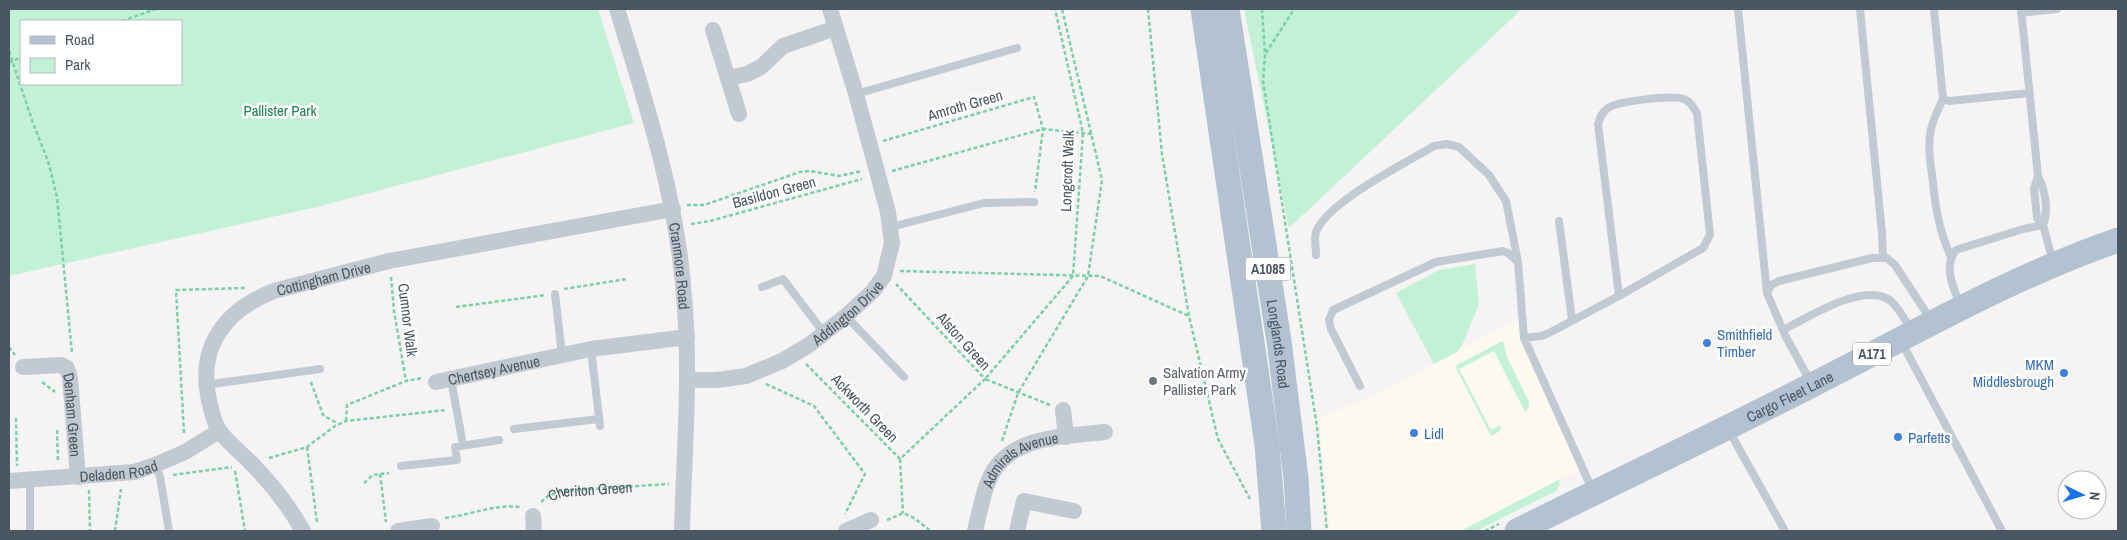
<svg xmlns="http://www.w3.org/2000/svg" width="2127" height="540" viewBox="0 0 2127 540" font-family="'Archivo Narrow',sans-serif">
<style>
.commercial{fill:#fdf9ef}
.green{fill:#c3f1d5;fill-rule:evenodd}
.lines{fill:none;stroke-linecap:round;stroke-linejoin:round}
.path{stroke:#7ad0a6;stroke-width:2.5;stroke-dasharray:4 2.5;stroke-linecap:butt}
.lane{stroke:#c1cad2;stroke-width:8}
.street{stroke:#c1cad2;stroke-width:16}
.primary{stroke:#b3c2d1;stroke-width:25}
.shop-dot{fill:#3f7fe0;stroke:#fff;stroke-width:2}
.worship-dot{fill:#6b7280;stroke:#fff;stroke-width:2}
.labels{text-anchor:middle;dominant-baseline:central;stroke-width:5;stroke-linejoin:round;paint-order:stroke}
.shield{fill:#fff;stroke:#808990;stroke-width:1}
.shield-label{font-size:14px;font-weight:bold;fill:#4a5661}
.street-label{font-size:15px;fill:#4a5661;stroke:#fff}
.park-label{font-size:15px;fill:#17864f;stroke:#fff}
.shop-label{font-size:15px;fill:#366cbe;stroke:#fff;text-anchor:start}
.worship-label{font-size:15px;fill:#5b616d;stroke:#fff;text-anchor:start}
</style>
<rect width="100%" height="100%" fill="#f5f3f3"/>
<!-- commercial -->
<path class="commercial" d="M1516,320L1582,468L1461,531H1330L1319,419L1384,390Z"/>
<!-- green -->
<path class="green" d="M9,9H598L634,123L317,207L9,276ZM21,21H181V84H21Z
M1244,9H1522L1289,228Z
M1475,264L1479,304L1462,345L1457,352L1434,364L1396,293L1439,270Z
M1503,341L1507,357L1529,402V407L1525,412L1494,351L1459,369L1491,430L1501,425L1500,431L1491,436L1455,366Z
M1560,479L1559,486L1556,491L1476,531H1461Z"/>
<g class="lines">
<!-- path -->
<g class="path">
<path d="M1148,9L1162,154L1189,316L1218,439L1250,499"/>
<path d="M1262,9L1265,54L1263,81L1317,427L1327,531"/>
<path d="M122,21L156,9"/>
<path d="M9,51L33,123L48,161L57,197L72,353"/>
<path d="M1266,53L1294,9"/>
<path d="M9,63L21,57"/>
<path d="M883,141L1034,97L1043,129L1035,192"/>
<path d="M892,171L1043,129L1092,134"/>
<path d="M687,205H704L800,172L810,171L839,176L862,171"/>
<path d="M691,224L710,221L862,179"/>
<path d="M900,271L1100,276L1189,316"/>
<path d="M391,277L394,311L406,381"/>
<path d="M564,289L627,279"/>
<path d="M456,307L546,295"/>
<path d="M9,347L15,355"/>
<path d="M806,364L900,459L985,379L896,284"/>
<path d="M42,382L55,392"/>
<path d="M311,382L323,415L335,422V425"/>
<path d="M766,384L814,406L865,474L845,514"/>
<path d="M1050,405L985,379L1073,276L1083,133L1055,9"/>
<path d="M16,418L17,466"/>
<path d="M346,421L347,405L406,381L422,378"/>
<path d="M57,430L58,462"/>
<path d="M184,433L176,290L245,288"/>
<path d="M1002,441L1018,393L1088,276L1102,180L1062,9"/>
<path d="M307,447L317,522"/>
<path d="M269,458L307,447L335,426L346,421L446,410"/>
<path d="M900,459L903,513"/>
<path d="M235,471L245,531"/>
<path d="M380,474L386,522"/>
<path d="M173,475L232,467"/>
<path d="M364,483L373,475L389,473"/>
<path d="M89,490L90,531"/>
<path id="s1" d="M541,502L548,496L561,491L669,484"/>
<path d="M445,518C471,515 494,504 520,507"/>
<path d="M887,520L903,513L914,518L931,531"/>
<path d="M115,531L121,489"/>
<path d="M1485,531L1499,524"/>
</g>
<!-- lane -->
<path class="lane" d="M1738,9L1767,293
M1860,9L1882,233L1883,257
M1934,9L1943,99L1949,101L2030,93
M2021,9L2038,176C2045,190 2049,210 2043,225
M2021,13L2057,9
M856,94L1017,48
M1943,99C1938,110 1931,122 1930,135C1928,148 1930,162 1932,174C1935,205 1938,228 1951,257
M2038,176L2034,188L2037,218L2043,225L2053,262
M1559,221L1572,320
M891,227L984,203L1034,202
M1316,255C1316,248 1314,238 1316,232C1327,202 1406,163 1434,146L1447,144L1459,147L1489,175L1506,201L1518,262L1524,338L1592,489
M762,287L783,279L824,333
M555,294L562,355
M1960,304C1953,287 1943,267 1956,250L2023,229L2043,225
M846,316L904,377
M1783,330C1807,318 1867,279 1892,302C1900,310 1906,322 1912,331
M1524,338L1541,336L1549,333L1619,296L1703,248L1710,235L1697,113C1693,107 1691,102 1684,99C1672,95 1618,101 1608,108C1602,112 1600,118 1598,124L1619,296
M1902,343L2002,531
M591,349L600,426
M451,379L463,445
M1810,381L1785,335L1767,293L1771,285L1779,281L1872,258H1887L1895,265L1931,320
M205,385L320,369
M1360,386L1331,329L1329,320L1333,310L1436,262L1503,251L1508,253L1518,262
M514,429L599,419
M1728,429L1785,531
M155,465L160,477L169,531
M401,466L457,460L455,447L499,440
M30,531V480"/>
<!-- street -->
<g class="street">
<path id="s2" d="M617,9C646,102 677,198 684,296C691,375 684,453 682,531"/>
<path d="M713,30L739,114"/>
<path d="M728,78L747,74L761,67L783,46L836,28"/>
<path id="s3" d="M23,367L61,365L67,368L70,378L78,477"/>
<path id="s4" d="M688,380H717L746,376L782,361L809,345L846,316L873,291L884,276L892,243L888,212L856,94L830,9"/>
<path id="s5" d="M436,382L591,349L687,337"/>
<path d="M1063,410L1066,437"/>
<path id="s6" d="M9,481L134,472L155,465L185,452L219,431"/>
<path d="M533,516L534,531"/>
<path id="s7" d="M303,531C289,506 270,482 250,462C240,452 229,443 220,432C214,424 211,409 209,400C197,347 225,310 274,291L389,261L673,209"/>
<path d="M398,531L432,526"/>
<path d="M846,531L871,520"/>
<path id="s8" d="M975,531C979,515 982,497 988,482C1006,435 1063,437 1105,432"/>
<path d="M1017,531L1024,501L1074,511"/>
</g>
<!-- primary -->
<g class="primary">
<path d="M1203,9L1267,445L1274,531"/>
<path id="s9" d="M1227,9L1279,341L1296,478L1299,531"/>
<path id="s10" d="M1517,531C1615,482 1714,435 1812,385C1913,334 2011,277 2118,240"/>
</g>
</g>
<!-- markers -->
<g class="shop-dot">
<circle cx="1707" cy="343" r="5"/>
<circle cx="2064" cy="373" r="5"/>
<circle cx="1414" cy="433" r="5"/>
<circle cx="1898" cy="437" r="5"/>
</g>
<circle class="worship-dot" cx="1153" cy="381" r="5"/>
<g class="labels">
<!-- shield labels -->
<g class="shield">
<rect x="1245.5" y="257.5" width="45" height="23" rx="4"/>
<rect x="1853" y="342.5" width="38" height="23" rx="4"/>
</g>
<g class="shield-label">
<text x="1268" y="269">A1085</text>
<text x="1872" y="354">A171</text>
</g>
<!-- street labels -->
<g class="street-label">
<text transform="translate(965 105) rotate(-16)">Amroth Green</text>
<text transform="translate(1067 171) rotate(-88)">Longcroft Walk</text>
<text transform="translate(774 192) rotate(-15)">Basildon Green</text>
<text stroke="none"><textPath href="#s2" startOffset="265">Cranmore Road</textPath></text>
<text stroke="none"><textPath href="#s7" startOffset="355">Cottingham Drive</textPath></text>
<text stroke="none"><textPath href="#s4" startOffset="179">Addington Drive</textPath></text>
<text transform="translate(408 320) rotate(83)">Cumnor Walk</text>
<text transform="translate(964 341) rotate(48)">Alston Green</text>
<text stroke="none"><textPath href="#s9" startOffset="339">Longlands Road</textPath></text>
<text stroke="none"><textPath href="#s5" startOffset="59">Chertsey Avenue</textPath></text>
<text stroke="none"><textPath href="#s10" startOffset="304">Cargo Fleet Lane</textPath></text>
<text transform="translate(865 408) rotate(46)">Ackworth Green</text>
<text stroke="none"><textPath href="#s3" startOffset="92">Denham Green</textPath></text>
<text stroke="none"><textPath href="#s8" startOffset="92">Admirals Avenue</textPath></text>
<text stroke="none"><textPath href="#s6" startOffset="110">Deladen Road</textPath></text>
<text stroke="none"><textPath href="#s1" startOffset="52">Cheriton Green</textPath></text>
</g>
<!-- park labels -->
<g class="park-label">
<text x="280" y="110">Pallister Park</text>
</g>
<!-- shop labels -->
<g class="shop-label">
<text x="1717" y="334">Smithfield<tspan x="1717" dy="17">Timber</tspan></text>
<text x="2054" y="364" text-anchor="end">MKM<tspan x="2054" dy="17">Middlesbrough</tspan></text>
<text x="1424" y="433">Lidl</text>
<text x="1908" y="437">Parfetts</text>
</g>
<!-- worship labels -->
<g class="worship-label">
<text x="1163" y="372">Salvation Army<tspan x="1163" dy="17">Pallister Park</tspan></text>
</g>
</g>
<!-- border -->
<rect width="2127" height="540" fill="none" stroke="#4a5661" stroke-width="20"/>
<!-- legend -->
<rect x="20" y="20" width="162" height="65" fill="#ffffff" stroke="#b7bbc0"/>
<rect x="30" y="36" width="25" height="8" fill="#b3c2d1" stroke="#b7bbc0"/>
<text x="65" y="45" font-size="15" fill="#4a5661">Road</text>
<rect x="30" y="58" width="25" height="15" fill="#c3f1d5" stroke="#b7bbc0"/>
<text x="65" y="70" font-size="15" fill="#4a5661">Park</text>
<!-- north arrow -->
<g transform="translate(2082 495) rotate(95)"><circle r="24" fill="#ffffff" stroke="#b7bbc0"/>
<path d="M0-4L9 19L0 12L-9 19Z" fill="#1a73e8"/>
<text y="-8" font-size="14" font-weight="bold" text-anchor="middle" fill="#4a5661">N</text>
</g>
</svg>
